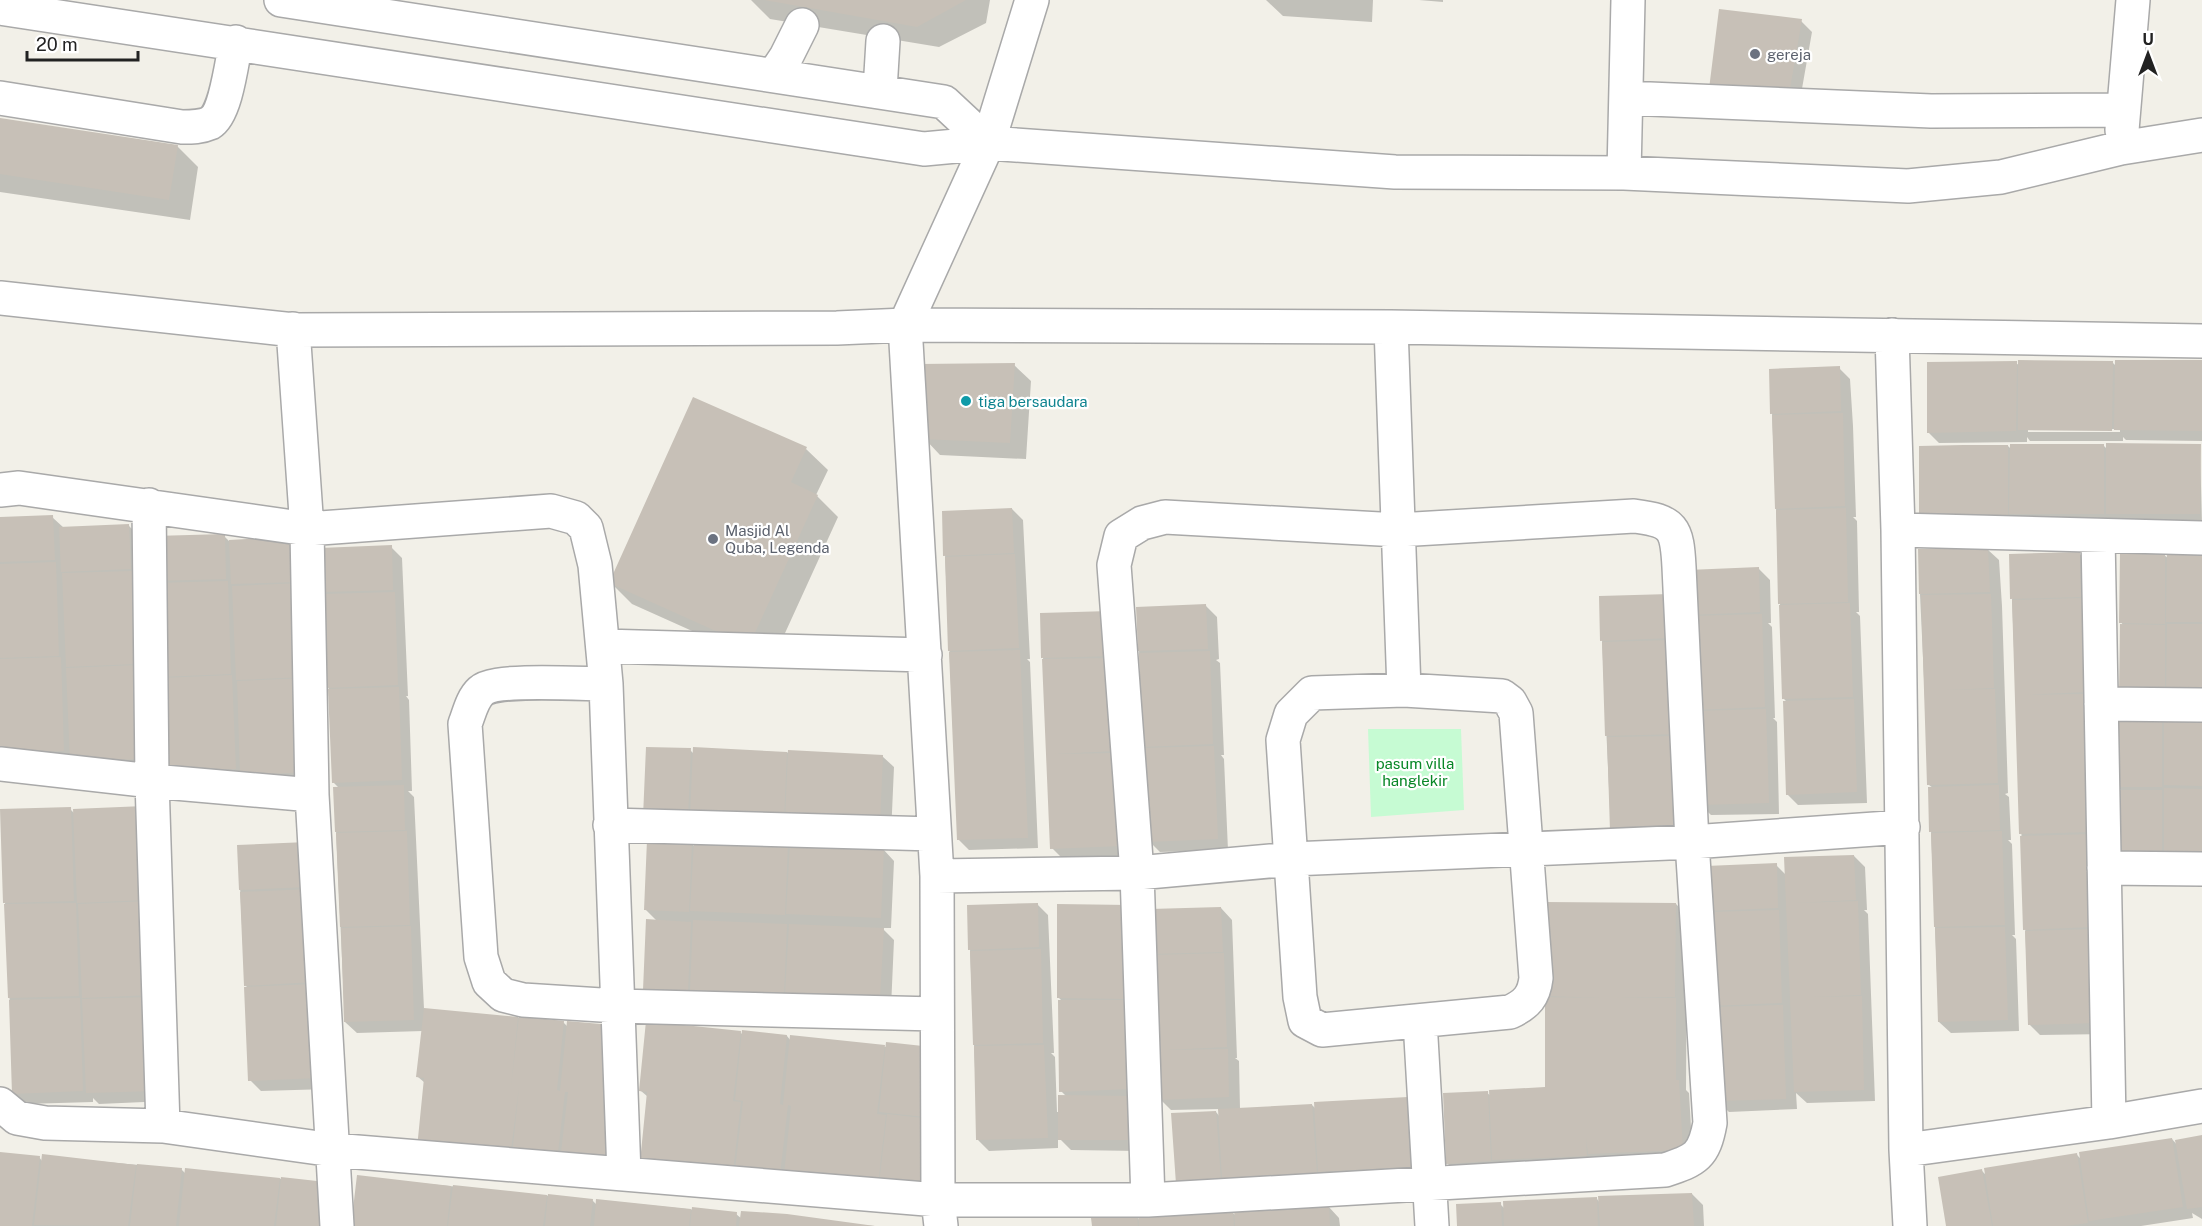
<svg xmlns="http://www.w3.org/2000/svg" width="2202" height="1226" viewBox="0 0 2202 1226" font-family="'Public Sans',sans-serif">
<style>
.park{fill:#c6fbd3}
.shadow{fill:#0003;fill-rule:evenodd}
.building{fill:#c7c0b7}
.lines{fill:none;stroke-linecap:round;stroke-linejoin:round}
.minor-casing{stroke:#a9a9a9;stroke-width:36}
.minor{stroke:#fff;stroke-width:33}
.worship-dot{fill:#6b7280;stroke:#fff;stroke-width:2}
.culture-dot{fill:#0f9aa8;stroke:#fff;stroke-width:2}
.labels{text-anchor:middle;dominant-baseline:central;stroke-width:4.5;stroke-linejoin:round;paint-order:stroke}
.worship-label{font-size:15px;fill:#5b616d;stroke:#fff;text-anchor:start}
.culture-label{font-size:15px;fill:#0d838f;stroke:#fff;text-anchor:start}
.park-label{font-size:15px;fill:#088727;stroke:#fff}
</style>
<rect width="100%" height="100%" fill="#f2f0e8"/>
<!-- park -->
<path class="park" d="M1368,729H1461L1464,810L1371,817Z"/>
<!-- shadow -->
<path class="shadow" d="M751,0H990L986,23L939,47L770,19Z
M1266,0H1373L1372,22L1283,16Z
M1419,0H1443V2Z
M1801,21L1812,32L1800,100H1722Z
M0,119L177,146L198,167L190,220L0,192Z
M2112,362L2116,366L2202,362V441L2126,440L2123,437V441H2030L2027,437V442L1939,443L1928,432L2016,363L2020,366ZM2028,429H2120V432H2028Z
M1014,365L1031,381L1026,459L940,455L924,438Z
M1839,368L1850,379L1853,426L1856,517H1853L1857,521L1859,612H1856L1860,616L1867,803L1798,805L1787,794V702L1784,699L1772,413Z
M2008,446L2012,450L2104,446L2108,450L2200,446L2202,525L1931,527Z
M806,449L828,470L816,495L838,517L770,666L632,604L611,583Z
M1012,509L1023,520L1030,659H1027L1030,662L1038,848L969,850L958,839L945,555Z
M52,517L64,528L129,526L140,537L151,770L0,758V519Z
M224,536L229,541L299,538L322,783L166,771L159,583Z
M391,547L402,558L408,696H406L409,700L412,791H408L414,797L424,1009L563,1022L568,1027L616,1177L525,1167L418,1077L423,1031L357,1033L345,1022L336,831L339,788L333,782L324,592Z
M1987,549L1999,560L2002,606L2008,793L2005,794L2009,797L2011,840H2008L2012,844L2015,935H2012L2016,939L2019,1031L1951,1033L1939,1022L1931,831L1933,788L1929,785L1920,594Z
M2079,553L2090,565L2109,1034L2040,1035L2029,1024L2012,599Z
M2202,554V704L2175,706L2121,622L2164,555L2168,558Z
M1759,569L1770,580L1771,623H1768L1772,627L1775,718H1773L1777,722L1779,814L1711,815L1700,804L1693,615Z
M1669,595L1687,744L1611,831L1602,640Z
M1206,606L1217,617L1219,659L1216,660L1220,663L1224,755H1221L1224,759L1228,850L1160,852L1149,841L1139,651Z
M1041,615L1122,666L1132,857L1063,859L1052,848Z
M2119,717H2202V869L2173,871L2118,786Z
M694,749L882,756L894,767L891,835L655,827L690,750L694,754Z
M144,808L167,1101L99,1104L93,1098V1102L25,1104L14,1093L5,903L70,809L75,814Z
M691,843L695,847L883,849L894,861L891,928H882L894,940L891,1008L656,1000L645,989L657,921L645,909Z
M238,847L320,898L329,1089L261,1091L250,1080L248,988L245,985Z
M1854,856L1865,867L1867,910H1864L1868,914L1875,1101L1807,1103L1796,1093L1797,1109L1729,1112L1717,1100L1710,911L1776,865L1786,875Z
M1037,904L1048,915L1054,1053H1051L1055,1057L1057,1112H1060L1066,1096L1061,1091L1062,1001L1058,997L1059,906L1138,1010L1139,1151L1071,1150L1058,1137V1148L989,1151L978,1140L970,949Z
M1676,904L1687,915L1686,1090L1689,1093L1693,1161L1458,1174L1447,1163L1487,1093L1491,1096L1546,1089V995Z
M1221,908L1232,920L1237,1058H1235L1239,1061L1240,1109L1312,1105L1316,1109L1407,1098L1423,1177L1188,1194L1216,1112L1220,1117V1109L1171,1110L1160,1099L1155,955Z
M740,1032L743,1035L787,1036L791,1041L792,1036L887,1047L936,1125L935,1199L748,1181L641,1091Z
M2202,1137V1219L2192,1213L2193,1218L2141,1226H1947L1982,1171L1987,1176L2077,1155L2082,1160L2172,1139L2178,1146Z
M0,1153L39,1157L42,1161L43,1156L181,1169L186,1174V1170L325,1183L333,1226H0Z
M358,1177L592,1200L597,1205L598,1200L736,1214L742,1219L875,1226H353Z
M1692,1194L1703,1205L1704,1226H1458L1500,1204L1504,1208L1597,1199L1600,1203Z
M1328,1206L1339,1218L1340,1226H1093L1137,1217L1140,1221L1232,1212L1236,1216Z"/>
<!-- building -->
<path class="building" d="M764,0H966L917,27Z
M1719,9L1802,19L1790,89H1709Z
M0,118L178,145L169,200L0,174Z
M2018,360L2113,361L2112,431L2018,430Z
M2115,360H2202V431L2114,430Z
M2017,361L2016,431L1927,433V362Z
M1015,363L1010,443L922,439L918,364Z
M1840,366L1841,411L1770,414L1769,369Z
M693,397L807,447L791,482L818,495L749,646L609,583Z
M1843,413L1845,506L1775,509L1772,415Z
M2106,443L2201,444L2200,514H2106Z
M2010,444H2104V514H2009Z
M1963,445H2008V515L1919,516V446Z
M1012,508L1014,553L943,556L942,511Z
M1846,508L1848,602L1778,604L1776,510Z
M53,515L55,560L0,562V517Z
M129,524L131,569L61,572L59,527Z
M225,534L226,579L155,581L154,536Z
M300,536L301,582L231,584L229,540Z
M392,545L393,590L322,592L320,548Z
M1988,548L1990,592L1919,594L1918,549Z
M2080,552L2081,597L2010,599L2009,554Z
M2167,552H2202V622H2166Z
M2120,553H2165V624L2119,623Z
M1015,554L1019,648L948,651L945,557Z
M56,562L59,656L0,658V564Z
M1759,567L1760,612L1690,615L1688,570Z
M132,571L136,664L66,667L62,573Z
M228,581L231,674L160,677L157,583Z
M303,583L306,677L236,680L232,586Z
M395,592L398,685L327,688L323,594Z
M1670,594L1671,638L1600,641L1599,596Z
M1991,594L1994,688L1946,690L1995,689L1998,783L1927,785L1921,595Z
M2083,598L2086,692L2024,695L2086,694L2090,832L2019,834L2012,600Z
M1850,603L1853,697L1782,699L1779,605Z
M1206,604L1208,649L1138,651L1136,607Z
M1110,611L1112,656L1041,658L1040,613Z
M1762,614L1765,707L1694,710L1691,616Z
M2120,624L2165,625V695H2119Z
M2167,624H2202V694H2166Z
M1673,640L1676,734L1605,736L1602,642Z
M1020,650L1028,838L957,840L949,652Z
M1210,651L1213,744L1142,747L1139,653Z
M61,657L64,751L0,753V659Z
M1113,658L1116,751L1054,754L1117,753L1121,846L1050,849L1042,659Z
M137,665L140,759L70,762L66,668Z
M232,675L236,769L165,772L161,678Z
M307,678L311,772L240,775L237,681Z
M399,687L402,780L332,783L328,689Z
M1854,699L1857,792L1786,795L1783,701Z
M1766,709L1769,803L1698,805L1695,711Z
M2164,715H2202V786L2164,785Z
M2117,716H2162V787H2117Z
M1677,736L1681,829L1610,831L1607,737Z
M1214,746L1218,839L1147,842L1143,748Z
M646,747L691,748L688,818L643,817Z
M693,747L787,752L784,822L690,817Z
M788,750L883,755L880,825L785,821Z
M404,785L405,830L335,832L333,787Z
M1999,785L2000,830L1929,832L1928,787Z
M2164,788L2202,789V859L2164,858Z
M2117,790H2162V860H2117Z
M144,806L147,900L77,903L73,809Z
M71,807L74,901L3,903L0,809Z
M407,831L410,925L340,927L336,833Z
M2002,831L2005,925L1934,927L1931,833Z
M2091,834L2094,927L2023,930L2020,836Z
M647,840L692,842L689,912L644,910Z
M694,841L788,845L785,915L690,911Z
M307,842L309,887L239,890L237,845Z
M790,844L884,848L881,918L786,914Z
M1854,855L1856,900L1794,903L1858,901L1861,995L1813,997L1862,996L1864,1090L1794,1092L1784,857Z
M1777,863L1778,908L1707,911L1706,866Z
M311,889L314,982L244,986L240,892Z
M149,901L152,995L82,998L78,904Z
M1545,902L1676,903L1675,997H1615L1676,998V1080H1679L1683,1150L1588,1154L1586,1138L1587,1156L1492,1160L1489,1090L1545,1087V997L1605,998L1545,996Z
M76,903L79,996L8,998L4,904Z
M1038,903L1039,947L968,950L967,905Z
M1057,904L1129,905L1127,999L1057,998Z
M1221,907L1223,952L1152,954L1150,909Z
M1779,910L1782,1003L1712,1006L1709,912Z
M646,919L691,922L688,992L643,990Z
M693,920L787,924L784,995L690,990Z
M789,924L884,928L880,998L785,994Z
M411,926L414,1020L344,1022L341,928Z
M2005,927L2008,1020L1938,1022L1935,928Z
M2095,929L2098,1023L2028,1025L2025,931Z
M1041,949L1043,1043L973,1045L970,951Z
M1224,953L1227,1047L1165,1050L1228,1049L1229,1097L1159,1100L1153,955Z
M315,984L319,1078L248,1081L244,987Z
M153,997L157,1091L86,1093L82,999Z
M80,998L83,1091L12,1094L9,1000Z
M1058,1000H1129L1130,1089L1059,1092Z
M1783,1005L1786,1099L1716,1101L1713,1007Z
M424,1008L518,1017L511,1087L519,1016L564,1021L557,1090L560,1091L567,1021L612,1025L613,1096L605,1166L560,1161L568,1092H565L557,1161L512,1156L519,1087L510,1158L417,1148L424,1078L416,1077Z
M646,1021L741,1031L733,1101L741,1102L733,1172L640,1162L647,1092L639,1091Z
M742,1030L787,1035L780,1104L783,1105L790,1035L885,1045L877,1114L886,1115L878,1185L784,1175L791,1106L788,1105L780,1175L735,1170L743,1101L735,1100Z
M886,1042L932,1047L925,1117L879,1112Z
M1044,1045L1048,1138L976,1140L974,1046Z
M1488,1091L1491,1161L1446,1164L1443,1093Z
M1058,1095L1129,1096V1140H1058Z
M1408,1097L1412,1167L1318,1172L1314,1102Z
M1312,1104L1317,1174L1222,1179L1218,1109Z
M1216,1111L1221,1181L1176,1184L1171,1113Z
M887,1114L932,1119L925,1189L879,1184Z
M2202,1135V1207L2187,1209L2175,1140Z
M2172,1138L2183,1207L2089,1221L2079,1152Z
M0,1152L40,1156L32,1226H0Z
M2077,1153L2088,1223L2066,1226H1993L1984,1168Z
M42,1154L136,1165L128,1226L34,1225Z
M137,1164L182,1168L176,1226H130Z
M185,1168L280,1178L274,1226H179Z
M1982,1169L1992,1226H1946L1938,1177Z
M357,1175L451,1186L447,1226H351Z
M281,1177L326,1182L321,1226H276Z
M453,1185L547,1195L543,1226H448Z
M1692,1193L1694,1226H1600L1598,1196Z
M548,1194L593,1199L590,1226H545Z
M1597,1197L1598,1226H1504L1503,1201Z
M596,1199L691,1209L689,1226H594Z
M1501,1202L1502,1226H1457L1456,1204Z
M1329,1205L1330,1226H1235L1234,1209Z
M692,1207L737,1212L736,1226H690Z
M1233,1210L1234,1226H1139L1138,1215Z
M741,1211L787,1214L875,1226H739Z
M1137,1216L1138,1226H1092L1091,1218Z"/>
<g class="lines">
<defs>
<path id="minor" d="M281,0L944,102L988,143
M0,8L924,149L988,143L1395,172L1624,173L1908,186L2001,177L2121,148L2202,135
M774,75L786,57L802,25
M880,90L883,41
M0,98L182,127C192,127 201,127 210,123C226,114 232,60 236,42
M1626,98L1931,111L2123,110
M2122,130L2133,0
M1624,173L1628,0
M0,298L294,330L837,328L905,325L1391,327L2202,341
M1391,327L1404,690
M293,329L307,529L312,795L337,1226
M1892,335L1898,530L1906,1150L1910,1226
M0,490L19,488L307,529L551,511L576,518L586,528L595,565L606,684L624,1174
M149,505L152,781L163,1126
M1898,530L2202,538
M2098,536L2109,1122
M603,646L925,655
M606,684C583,684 495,678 481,691C472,699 469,714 465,724L481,957L489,982L503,995L523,1000L617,1006L936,1014
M1404,690L1502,696L1510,702L1516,713L1536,978C1534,996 1527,1004 1510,1012L1322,1030L1305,1021L1300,997L1283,740L1291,714L1312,693Z
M2101,704L2202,705
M0,764L152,781L312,795
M610,825L934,834
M2104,868L2202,869
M937,876L1137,873L1292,859L1692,842L1903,827
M1420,1021L1432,1226
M0,1104L17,1118L45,1123L163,1126L333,1150L938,1200H1148L1665,1170C1696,1160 1704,1156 1710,1123L1692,842L1679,567C1677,528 1674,521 1634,516L1398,530L1165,517L1142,523L1121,536L1114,565L1137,873L1148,1200
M1906,1150L2109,1122L2202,1106
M941,1226L938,1200L937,876L905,325L988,143L1032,0"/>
</defs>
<!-- minor casing -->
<use href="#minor" class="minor-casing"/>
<!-- minor -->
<use href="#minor" class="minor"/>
</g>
<!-- markers -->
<g class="worship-dot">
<circle cx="1755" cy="54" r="6"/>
<circle cx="713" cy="539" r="6"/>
</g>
<circle class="culture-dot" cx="966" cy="401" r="6"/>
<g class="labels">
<!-- worship labels -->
<g class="worship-label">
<text x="1767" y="54">gereja</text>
<text x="725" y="530">Masjid Al<tspan x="725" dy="17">Quba, Legenda</tspan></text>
</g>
<!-- culture labels -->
<g class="culture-label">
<text x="978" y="401">tiga bersaudara</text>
</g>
<!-- park labels -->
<g class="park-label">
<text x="1415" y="763">pasum villa<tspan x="1415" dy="17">hanglekir</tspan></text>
</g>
</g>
<!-- north arrow -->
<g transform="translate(2148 54)" stroke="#ffffff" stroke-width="4.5" paint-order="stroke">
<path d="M0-4.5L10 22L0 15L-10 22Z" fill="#222222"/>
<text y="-9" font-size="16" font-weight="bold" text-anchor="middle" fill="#222222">U</text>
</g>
<!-- scale -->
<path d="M27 51v9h111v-9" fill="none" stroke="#222222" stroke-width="3"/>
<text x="36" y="51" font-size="18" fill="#222222" stroke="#ffffff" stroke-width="4.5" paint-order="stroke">20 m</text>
</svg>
